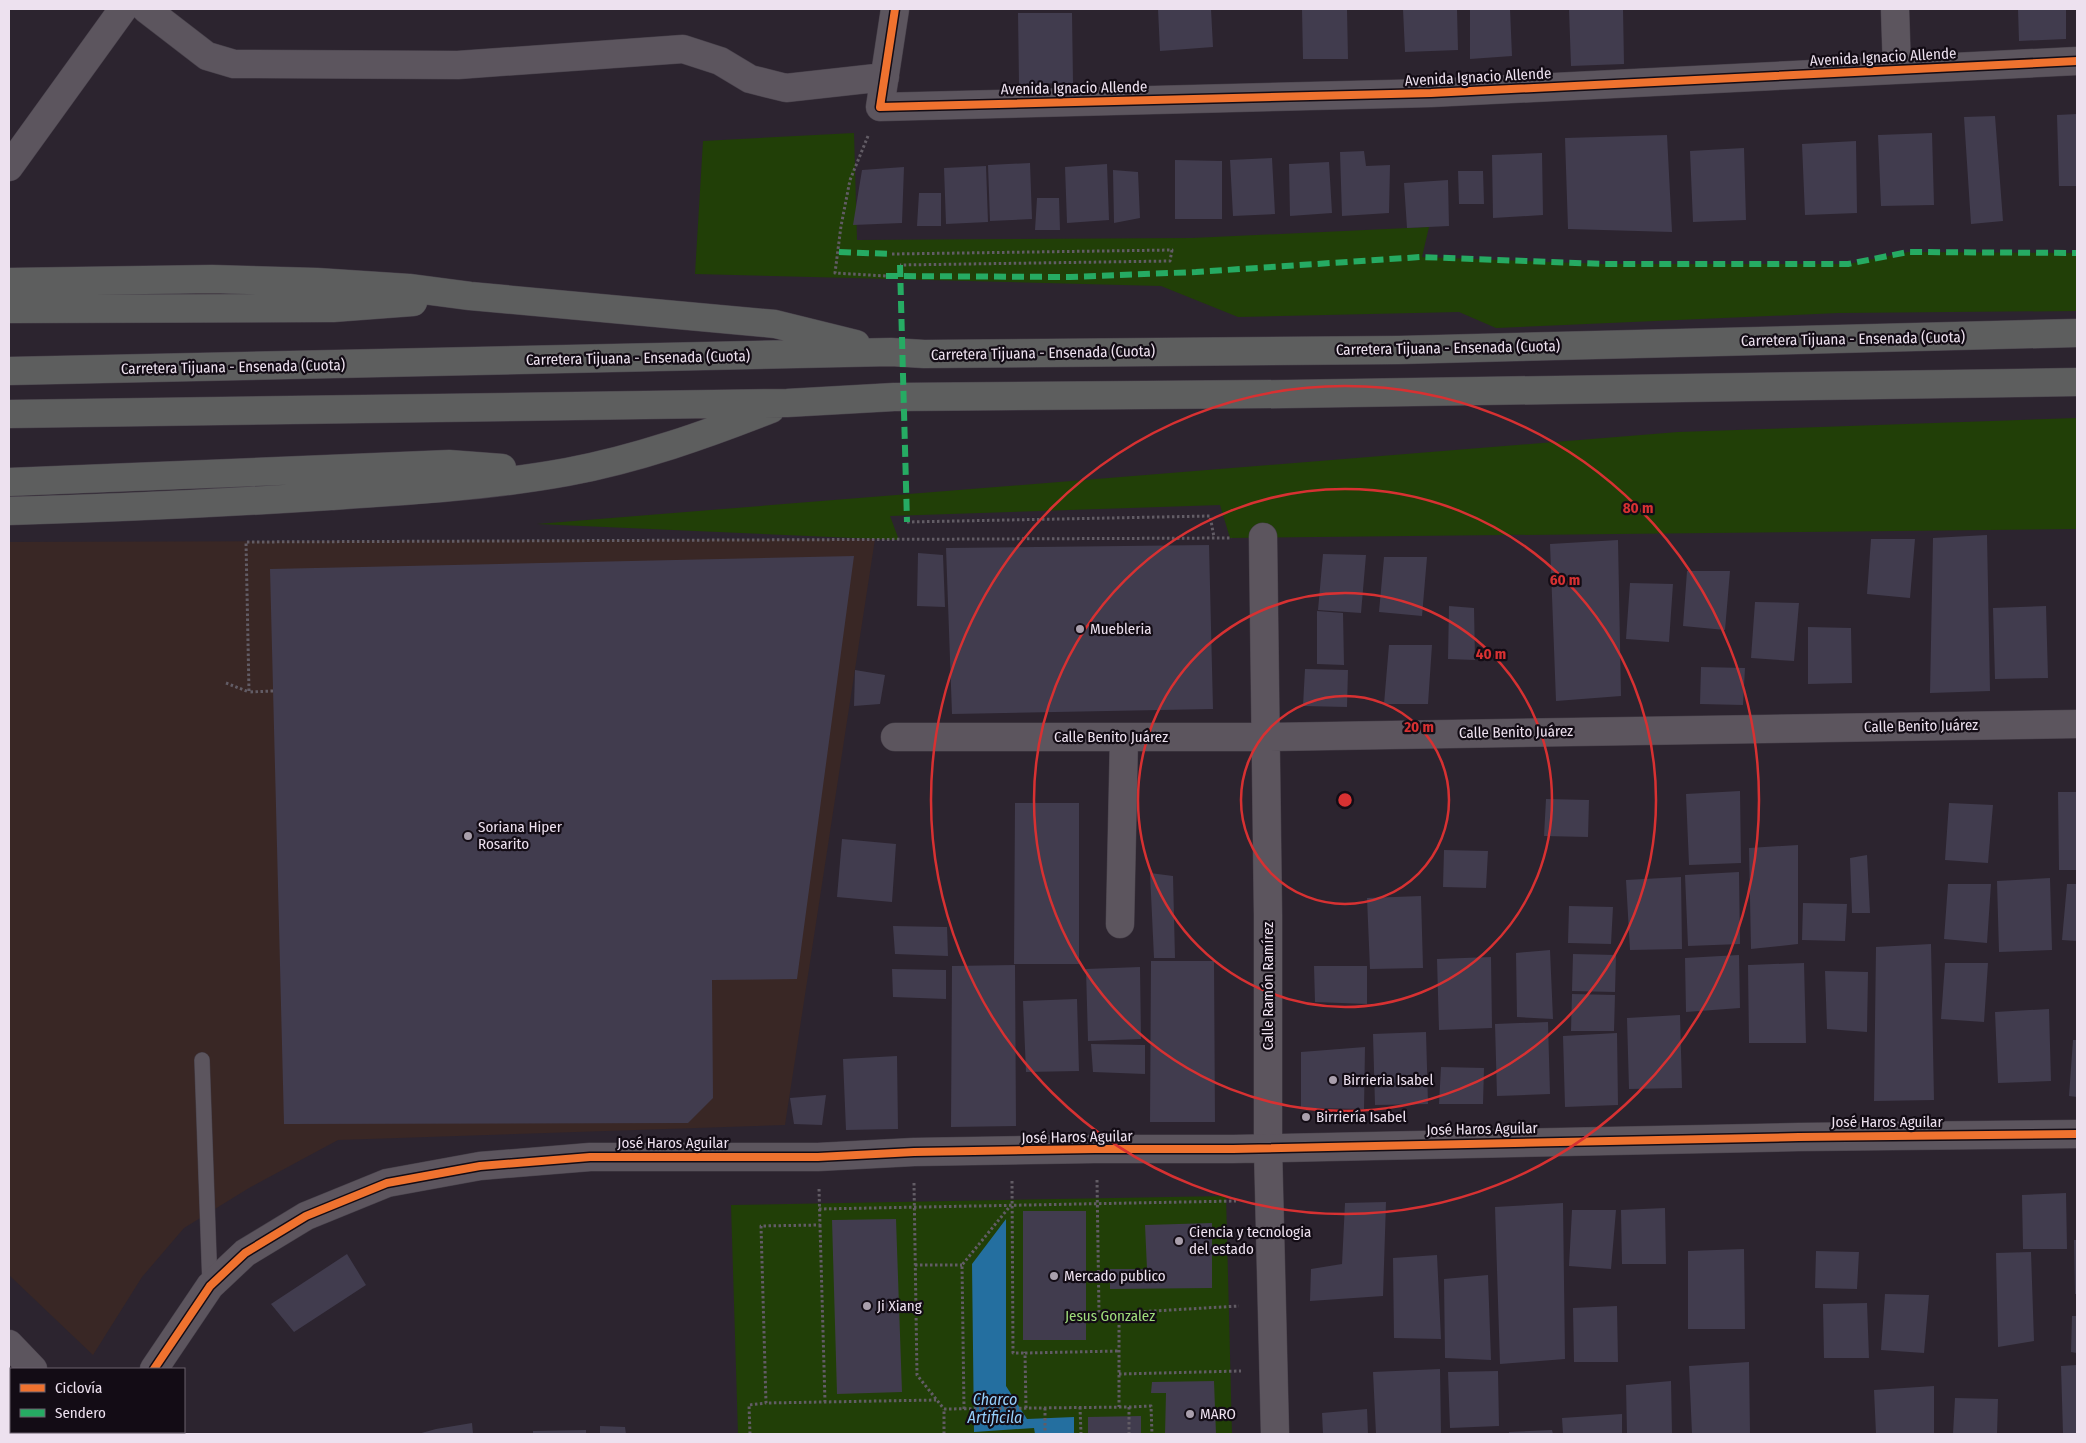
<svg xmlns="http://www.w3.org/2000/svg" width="2086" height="1443" viewBox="0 0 2086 1443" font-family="'Fira Sans Condensed',sans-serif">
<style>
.commercial{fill:#392725}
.green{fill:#213f07}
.water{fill:#246fa0}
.building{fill:#413c4e}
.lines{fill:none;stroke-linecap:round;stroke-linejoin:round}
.lane-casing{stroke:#47404a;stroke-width:16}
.street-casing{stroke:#47404a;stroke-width:29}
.secondary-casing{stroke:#47404a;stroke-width:29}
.highway-casing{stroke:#47404a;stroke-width:29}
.path{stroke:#625c65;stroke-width:3;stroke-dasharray:2.5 2.5;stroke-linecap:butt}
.lane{stroke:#5c555e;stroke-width:15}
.street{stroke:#5c555e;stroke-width:28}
.secondary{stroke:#5c555e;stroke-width:28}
.highway{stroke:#5d5e5e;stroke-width:28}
.quiet{stroke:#26ab63;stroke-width:6;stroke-dasharray:12 6;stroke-linecap:butt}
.cycleway-casing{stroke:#130c15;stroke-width:11}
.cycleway{stroke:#ef722f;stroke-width:8}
.ring{fill:none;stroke:#d73132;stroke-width:2.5}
.poi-dot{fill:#a99fac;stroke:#130c15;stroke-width:2}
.labels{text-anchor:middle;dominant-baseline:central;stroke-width:4.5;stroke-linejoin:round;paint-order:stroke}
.street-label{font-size:15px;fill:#ede1ef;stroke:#130c15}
.poi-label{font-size:15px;fill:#ede1ef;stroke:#130c15;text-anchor:start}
.park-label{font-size:15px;fill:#9fdd7b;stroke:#130c15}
.water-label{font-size:16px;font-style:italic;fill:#95cffb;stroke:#130c15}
.centre{fill:#d73132;stroke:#130c15;stroke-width:2.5}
.ring-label{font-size:15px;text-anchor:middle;font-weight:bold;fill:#d73132;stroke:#130c15;stroke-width:4.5;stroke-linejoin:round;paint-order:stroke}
</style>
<rect width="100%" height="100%" fill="#2c242f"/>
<!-- commercial -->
<path class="commercial" d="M875,539L785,1125L338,1140L249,1188L184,1228L142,1277L93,1355L9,1275V542Z"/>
<!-- green -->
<path class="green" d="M854,133L857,240L1192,238L1429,227L1422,257L1604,264H1848L1908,252L2077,253V311L1838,313L1496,328L1459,312L1238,317L1161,286L695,274L703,141Z
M2077,418V529L1230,538L1220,505L890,516L899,540L537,524L1678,432Z
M1226,1196L1232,1434H738L731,1205Z"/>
<!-- water -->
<path class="water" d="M1006,1219V1386L1027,1419L1074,1417V1434H1035L1034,1428L974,1432L972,1264Z"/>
<!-- building -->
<path class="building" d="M1158,9H1211L1213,47L1160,51Z
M1302,9H1347L1348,59H1303Z
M1403,9H1457L1458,50L1405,52Z
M1470,9H1510L1512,56L1470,59Z
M1569,9H1623L1624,64L1571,66Z
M2018,9H2066V39L2019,41Z
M1018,13H1072L1073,83L1019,84Z
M2077,114V186H2059L2057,115Z
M1995,116L2003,221L1971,224L1964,117Z
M1932,133L1934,205L1881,206L1878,135Z
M1667,135L1672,232L1568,229L1565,138Z
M1856,141L1857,213L1805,215L1802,144Z
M1744,148L1746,220L1693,222L1690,151Z
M1364,151L1366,166L1390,165L1389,213L1342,216L1340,152Z
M1542,153L1543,215L1493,218L1492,155Z
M1272,158L1275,214L1233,216L1230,160Z
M1175,160L1222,161V219H1175Z
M1329,162L1332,213L1290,216L1289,164Z
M1030,163L1032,219L990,221L988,165Z
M1107,164L1109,220L1067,223L1065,167Z
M986,166L988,222L946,224L944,168Z
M904,167L902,223L853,225L862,170Z
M1113,170L1138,172L1140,218L1114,223Z
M1458,171H1483L1484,204H1459Z
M1448,180L1449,226L1407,228L1404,183Z
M919,193H941V226H917Z
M1037,198H1059L1060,230H1035Z
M1987,535L1990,691L1930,693L1933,538Z
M1871,539H1915L1910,598L1867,594Z
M1618,540L1621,696L1556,701L1550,544Z
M1209,545L1213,709L952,714L946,548Z
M918,553L943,555L945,607L917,606Z
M1323,554L1366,555L1361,613L1318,610Z
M854,556L797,979L712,980L713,1098L688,1123L284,1124L270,569Z
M1384,557H1427L1422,616L1379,612Z
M1687,571H1730L1725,630L1683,626Z
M1630,583L1673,584L1669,642L1626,639Z
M1755,602L1799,603L1794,661L1751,658Z
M1449,606L1474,608L1475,660L1448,659Z
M2046,606L2048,678L1995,679L1993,608Z
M1317,611L1343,613L1344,665L1317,664Z
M1808,627L1851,628L1852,683L1808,684Z
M1389,645H1432L1428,704H1384Z
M1701,667L1745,668L1743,705L1700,704Z
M1305,669L1348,670L1347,707L1303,706Z
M855,670L885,675L880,704L854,706Z
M1740,791L1741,863L1689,865L1686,794Z
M2058,792H2077V870H2059Z
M1546,799L1589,800L1588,837L1544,836Z
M1015,803H1079V964H1014Z
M1949,803L1993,805L1988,863L1945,860Z
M842,839L896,844L892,902L837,897Z
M1798,845V944L1751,949L1749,848Z
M1444,850L1488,851L1486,888L1443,887Z
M1867,855L1870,913H1852L1850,858Z
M1739,872L1740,944L1688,946L1685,875Z
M1150,873L1173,876L1175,958H1154Z
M1681,877L1682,949L1630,950L1626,880Z
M2050,878L2052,950L1999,952L1997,881Z
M1948,884H1991L1987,943L1944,939Z
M2067,884H2077V941L2062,940Z
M1421,896L1423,968L1370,969L1367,898Z
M1803,903L1847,904L1845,941L1802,940Z
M1569,906L1613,907L1611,944L1568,943Z
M893,926L947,927L948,956L895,954Z
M1931,944L1934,1100L1874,1101L1876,947Z
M1550,950L1553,1019L1517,1017L1516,953Z
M1573,954L1616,955L1615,992L1572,991Z
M1739,955L1740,1008L1686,1012L1685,958Z
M1491,957L1492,1028L1439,1030L1437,959Z
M1151,961H1214L1215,1122H1150Z
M1804,963L1806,1043H1749L1748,965Z
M1945,963H1988L1984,1022L1941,1019Z
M1015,965L1016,1126L951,1127L952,966Z
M1314,966H1367V1004L1315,1002Z
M1140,967L1141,1039L1088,1041L1086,969Z
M892,969L946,970V999L893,997Z
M1825,971L1868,972L1867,1032L1827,1029Z
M1572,994L1615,995L1614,1031H1571Z
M1077,999L1079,1071L1026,1072L1023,1001Z
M2049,1009L2051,1081L1998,1083L1995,1012Z
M1680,1015L1682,1088L1629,1089L1627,1018Z
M1548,1022L1550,1094L1497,1096L1495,1024Z
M1426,1032L1428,1104L1375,1105L1373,1034Z
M1617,1033L1618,1105L1565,1107L1563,1036Z
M2073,1040H2077V1097L2069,1096Z
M1091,1044L1145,1045V1074L1093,1072Z
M1365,1047L1364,1109L1301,1108V1052Z
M897,1056L898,1129L846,1130L843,1059Z
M1441,1067L1484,1068L1483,1104H1439Z
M826,1095L822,1125L794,1124L790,1098Z
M2066,1193L2067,1249H2023L2022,1195Z
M1386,1202L1383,1296L1310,1301L1311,1269L1342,1264L1345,1203Z
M1563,1203L1565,1359L1500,1364L1495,1207Z
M1665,1208L1666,1264H1622L1621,1210Z
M1572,1210H1616L1611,1269L1569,1266Z
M1023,1211H1086V1340H1023Z
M896,1219L902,1392L837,1394L832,1220Z
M1212,1223V1288L1110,1289V1269H1147L1145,1225Z
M2074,1240H2077V1294H2075Z
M1744,1249L1745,1329H1688V1251Z
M1816,1251L1859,1252L1857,1289L1815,1288Z
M2031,1252L2034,1341L1998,1347L1996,1253Z
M347,1254L366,1285L294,1332L271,1304Z
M1437,1255L1441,1339L1394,1338L1393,1258Z
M1488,1275L1491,1360L1445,1358L1444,1279Z
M1885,1294L1929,1295L1924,1353L1881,1350Z
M1867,1303L1869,1358H1824L1823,1304Z
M1617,1306L1618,1362H1574L1573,1308Z
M2072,1316H2077V1353L2071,1352Z
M1749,1362L1750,1434H1692L1689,1366Z
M2077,1365V1434H2063L2061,1366Z
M1440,1369L1441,1434H1376L1373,1372Z
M1498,1371L1499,1426L1450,1428L1448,1372Z
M1214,1381L1216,1434H1165L1166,1393H1151L1152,1382Z
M1671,1381L1672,1434H1627L1626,1385Z
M1934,1386V1434H1876L1874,1390Z
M1955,1398L1998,1399L1997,1434H1953Z
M1367,1409L1368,1434H1323L1322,1413Z
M1622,1414V1434H1563L1562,1418Z
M1141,1416V1434H1088V1417Z
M472,1423L473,1434H418L436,1429Z
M600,1426L625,1427L626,1434H600Z
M586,1430V1434H533V1431Z
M1552,1430L1553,1434H1509V1432Z"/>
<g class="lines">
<defs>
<path id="lane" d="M202,1060L210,1286"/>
<path id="street" d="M146,9L207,56L234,64L458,65L683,49L720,61L750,79L786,88L885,77
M895,9L880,107L1431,93L2077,61
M1895,9L1897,70
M9,167L123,9
M1263,537L1268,915V1148
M895,737H1265L2077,724
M1120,924L1124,737"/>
<path id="secondary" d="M1268,1148L1275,1434
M9,1344L33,1369
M154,1369L210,1286L245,1253L306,1216L387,1183L480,1166L590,1157H818L914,1152L1095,1149H1233L1799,1137L2077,1134
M85,1432L87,1434
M111,1434L112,1432"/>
<path id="highway" d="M9,282L212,279L317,282L409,288L470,296L775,324L856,344
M9,309L333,308L413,302
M9,371L891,352L924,354L1399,350L2077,333
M9,414L787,403L894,397L1287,394L2077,382
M9,482L449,464L502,468
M9,511C116,508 224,503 331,496C409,491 490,486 567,472C637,459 705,435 771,409"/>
</defs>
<!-- lane casing -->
<use href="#lane" class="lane-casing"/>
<!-- street casing -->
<use href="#street" class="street-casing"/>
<!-- secondary casing -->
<use href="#secondary" class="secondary-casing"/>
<!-- highway casing -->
<use href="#highway" class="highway-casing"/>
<!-- path -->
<path class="path" d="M868,136L850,180L841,226L835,273L886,276
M892,254L1172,250L1170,261L900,265
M907,522L1210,516L1214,537
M226,683L249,692
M273,691L249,692L246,542L1232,538
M1097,1180L1099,1313H1119V1407
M1012,1181L1013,1353H1025
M914,1183L917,1375L944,1409
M819,1189L820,1225L761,1226L766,1403L936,1400
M819,1209L1236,1201
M820,1225L825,1402
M915,1265H962
M1119,1313L1239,1306
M1119,1374L1241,1371
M1080,1407L1081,1434
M1129,1407L1151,1406L1152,1434
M1026,1408L1025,1353L1119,1351
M1045,1408V1434
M964,1409L962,1265L1011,1205
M750,1434L749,1405L766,1403
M944,1434V1409L1129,1407V1434"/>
<!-- lane -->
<use href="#lane" class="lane"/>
<!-- street -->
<use href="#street" class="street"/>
<!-- secondary -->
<use href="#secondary" class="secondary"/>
<!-- highway -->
<use href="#highway" class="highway"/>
<!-- quiet -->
<path class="quiet" d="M839,252L892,254
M900,265L907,522
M886,276L1070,277L1196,272L1421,257L1604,264H1848L1908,252L2077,253"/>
<defs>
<path id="cycleway" d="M895,9L880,107L1431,93L2077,61
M154,1369L210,1286L245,1253L306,1216L387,1183L480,1166L590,1157H818L914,1152L1095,1149H1233L1799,1137L2077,1134"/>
</defs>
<!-- cycleway casing -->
<use href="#cycleway" class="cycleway-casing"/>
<!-- cycleway -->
<use href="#cycleway" class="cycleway"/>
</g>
<!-- distance rings -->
<g class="ring">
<circle cx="1345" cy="800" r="104"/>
<circle cx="1345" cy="800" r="207"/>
<circle cx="1345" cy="800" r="311"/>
<circle cx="1345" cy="800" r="414"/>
</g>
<!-- markers -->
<g class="poi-dot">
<circle cx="1080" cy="629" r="5"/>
<circle cx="468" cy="836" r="5"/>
<circle cx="1333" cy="1080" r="5"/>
<circle cx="1306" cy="1117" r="5"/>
<circle cx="1179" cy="1241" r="5"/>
<circle cx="1054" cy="1276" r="5"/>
<circle cx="867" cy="1306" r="5"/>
<circle cx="1190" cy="1414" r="5"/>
</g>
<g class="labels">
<!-- street labels -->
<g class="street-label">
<text transform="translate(1883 57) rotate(-3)">Avenida Ignacio Allende</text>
<text transform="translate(1478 77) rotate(-3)">Avenida Ignacio Allende</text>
<text transform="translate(1074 88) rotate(-1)">Avenida Ignacio Allende</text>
<text transform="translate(1853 339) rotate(-1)">Carretera Tijuana - Ensenada (Cuota)</text>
<text transform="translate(1448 348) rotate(-1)">Carretera Tijuana - Ensenada (Cuota)</text>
<text transform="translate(1043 353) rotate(-1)">Carretera Tijuana - Ensenada (Cuota)</text>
<text transform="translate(638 358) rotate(-1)">Carretera Tijuana - Ensenada (Cuota)</text>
<text transform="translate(233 367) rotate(-1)">Carretera Tijuana - Ensenada (Cuota)</text>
<text transform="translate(1921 726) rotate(-1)">Calle Benito Juárez</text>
<text transform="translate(1516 732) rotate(-1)">Calle Benito Juárez</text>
<text x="1111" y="737">Calle Benito Juárez</text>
<text transform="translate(1268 986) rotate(-90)">Calle Ramón Ramírez</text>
<text x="1887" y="1122">José Haros Aguilar</text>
<text transform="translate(1482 1129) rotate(-1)">José Haros Aguilar</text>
<text transform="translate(1077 1137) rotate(-1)">José Haros Aguilar</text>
<text x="673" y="1143">José Haros Aguilar</text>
</g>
<!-- poi labels -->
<g class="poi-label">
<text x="1090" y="629">Muebleria</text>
<text x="478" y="827">Soriana Hiper<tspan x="478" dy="17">Rosarito</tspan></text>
<text x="1343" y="1080">Birrieria Isabel</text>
<text x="1316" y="1117">Birriería Isabel</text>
<text x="1189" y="1232">Ciencia y tecnologia<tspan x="1189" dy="17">del estado</tspan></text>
<text x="1064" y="1276">Mercado publico</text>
<text x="877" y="1306">Ji Xiang</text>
<text x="1200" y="1414">MARO</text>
</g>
<!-- park labels -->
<g class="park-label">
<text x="1110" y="1316">Jesus Gonzalez</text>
</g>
<!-- water labels -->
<g class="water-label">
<text x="995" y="1399">Charco<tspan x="995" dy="18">Artificila</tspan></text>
</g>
</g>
<circle cx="1345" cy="800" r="8" class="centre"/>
<g class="ring-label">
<text x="1638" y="513">80 m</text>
<text x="1565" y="585">60 m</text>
<text x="1491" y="659">40 m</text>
<text x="1419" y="732">20 m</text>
</g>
<!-- border -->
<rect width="2086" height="1443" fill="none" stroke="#ede1ef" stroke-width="20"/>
<!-- legend -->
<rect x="10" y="1368" width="175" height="65" fill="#130c15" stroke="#6a616c"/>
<rect x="20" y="1384" width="25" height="8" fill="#ef722f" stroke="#6a616c"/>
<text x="55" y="1393" font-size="15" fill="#ede1ef">Ciclovía</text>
<rect x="20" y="1409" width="25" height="8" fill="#26ab63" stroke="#6a616c"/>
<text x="55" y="1418" font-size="15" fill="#ede1ef">Sendero</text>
</svg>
